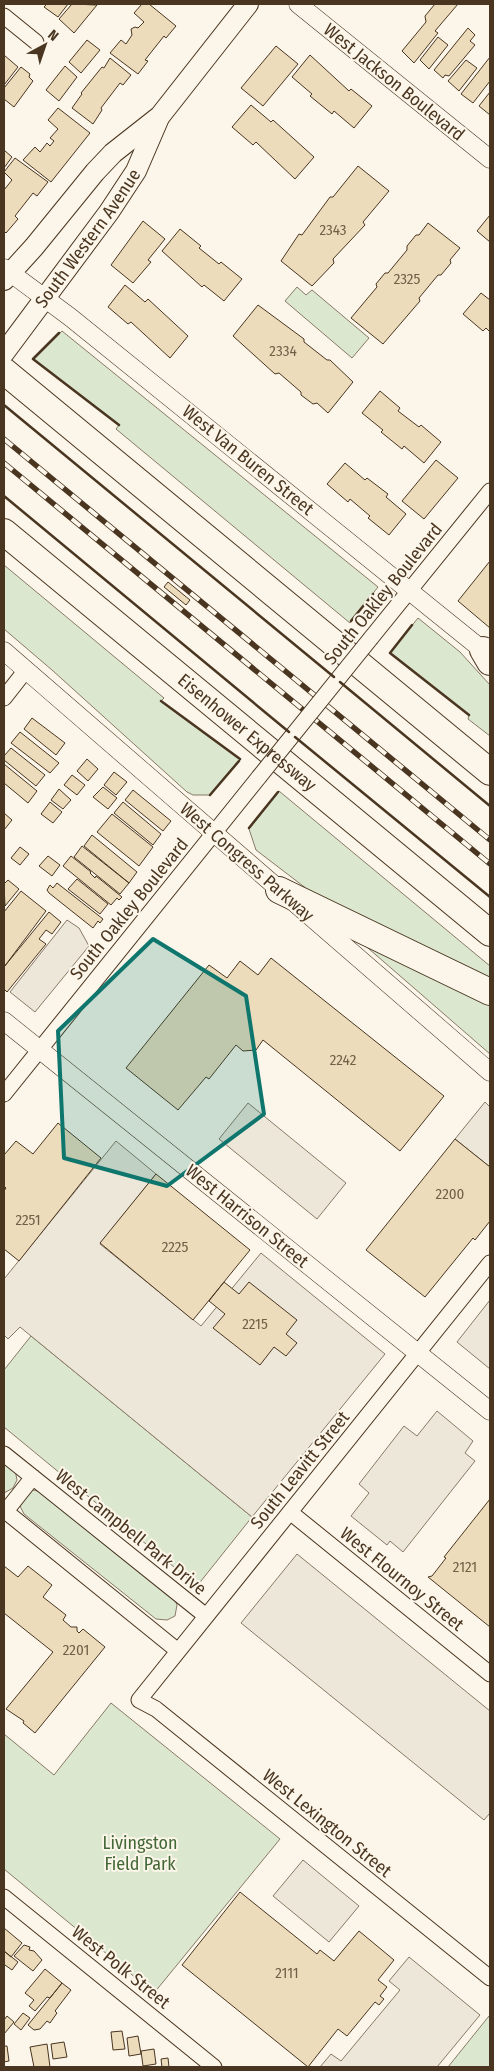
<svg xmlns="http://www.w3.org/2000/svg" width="494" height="2071" viewBox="0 0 494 2071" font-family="'Fira Sans Condensed',sans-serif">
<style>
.green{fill:#dce7d0;stroke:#887966}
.parking{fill:#ede7d9;stroke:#887966}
.building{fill:#ecdcbc;stroke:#4a3520}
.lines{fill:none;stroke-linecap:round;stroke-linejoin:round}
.minor-casing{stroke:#4a3520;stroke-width:17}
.tertiary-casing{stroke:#4a3520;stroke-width:19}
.secondary-casing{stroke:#4a3520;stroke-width:22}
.motorway-casing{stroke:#4a3520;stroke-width:28}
.minor{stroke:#fbf6e9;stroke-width:15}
.tertiary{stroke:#fbf6e9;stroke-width:18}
.secondary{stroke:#fbf6e9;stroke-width:20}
.motorway{stroke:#fbf6e9;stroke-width:26}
.rail-casing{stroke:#4a3520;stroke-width:5.5}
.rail{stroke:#fbf6e9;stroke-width:4;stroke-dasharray:11;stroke-linecap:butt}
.minor-bridge-casing{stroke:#4a3520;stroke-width:17;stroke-linecap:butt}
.minor-bridge{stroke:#fbf6e9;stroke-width:15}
.wall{stroke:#4a3520;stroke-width:2.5}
.marked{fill:#0f766e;fill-opacity:0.2;stroke:#0f766e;stroke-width:4;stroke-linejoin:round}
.labels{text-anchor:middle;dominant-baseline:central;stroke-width:4;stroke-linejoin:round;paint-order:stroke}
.number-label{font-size:15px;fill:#725f47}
.street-label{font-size:18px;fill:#4a3520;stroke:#fbf6e9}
.park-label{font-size:18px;fill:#436837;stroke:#fbf6e9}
</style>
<rect width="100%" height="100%" fill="#fbf6e9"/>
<!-- green -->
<path class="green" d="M297,287L306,295L312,290L369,338L352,358L285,301Z
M62,331L378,587L350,623L116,429L119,425L33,359Z
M4,565L164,698L161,701L240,759L210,795H193L187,792L52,670L4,629Z
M418,618L460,652L490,685V736L468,719L469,715L390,653Z
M279,791L490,966V982L307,889L256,850L249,829Z
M361,942L490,1000V1054Z
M31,1336L252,1517L197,1586L4,1427V1370Z
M4,1464L15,1470L17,1480L13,1488L4,1493Z
M33,1490L42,1492L174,1597L177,1605L175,1616L167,1620L156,1619L24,1514L20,1506L25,1496Z
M111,1703L280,1839L154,1993L4,1869V1734L54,1775Z
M490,2015V2067H448L489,2016Z"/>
<!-- parking -->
<path class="parking" d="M67,920L79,928L89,946L35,1012L10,992Z
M485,1102L490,1107V1167L455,1139Z
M248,1103L346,1183L317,1219L219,1139Z
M116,1141L156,1174L100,1244L201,1326L261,1253L385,1354L252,1517L20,1327L8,1339L4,1335V1279Z
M490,1300V1369L457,1342Z
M437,1411L473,1441L465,1453L475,1461L403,1552L390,1541L387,1545L351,1516L369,1493L359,1484L404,1426L417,1436Z
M297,1554L490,1711V1813L484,1820L241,1623Z
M303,1860L359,1906L329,1942L273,1896Z
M409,1957L480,2015L437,2067H320L331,2054L341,2061L400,1990L389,1981Z"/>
<!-- building -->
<path class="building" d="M47,4H68L58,17L44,7Z
M72,4L97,5L74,33L59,19Z
M142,4H149L176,26L166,38L164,36L145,60L148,61L138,74L110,53L121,40L126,44L132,35L131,29L135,27L138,28L144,22L134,13Z
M435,4H458L435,31L438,33L414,63L402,51L426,22L425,16Z
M468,28L475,35L470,41L475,45L449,76L445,75L443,78L434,70Z
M438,37L448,45L429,69L420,60Z
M87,40L100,50L81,73L69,62Z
M276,46L298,64L263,106L241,88Z
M4,55L18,67L4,85Z
M310,55L349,91L351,89L372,106L354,128L334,111L332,114L310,96L312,94L292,77Z
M490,57V81L473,103L461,94Z
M110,58L131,75L123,85L120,83L101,108L102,110L93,124L72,108L82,94L81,93L102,67L104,68Z
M466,60L477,68L459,91L448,81Z
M65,66L77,77L59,101L46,90Z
M21,67L30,74L29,77L33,81L14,107L4,99V88Z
M490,92V115L479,106Z
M251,105L271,122L273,120L314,157L295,179L256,142L253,145L232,127Z
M58,108L90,133L51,182L23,160L35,147L40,152L47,143L50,146L54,141L50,138L58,129L48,120Z
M4,150L12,157L4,168Z
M15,158L48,182L37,196L33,193L15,216L18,219L6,233L4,231V190L12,180L4,172Z
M358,166L389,191L363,222L365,225L333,259L334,263L312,286L281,261L299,234L302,235L330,197H333Z
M490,215V242L477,231Z
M143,221L165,239L148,260L151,262L133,283L111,265Z
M428,223L460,248L450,260L451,263L441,275H438L419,298L420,301L383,344L351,318L377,287L376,284L385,273H388L407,250V246L416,235H419Z
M180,229L201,246L199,248L219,264L221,262L242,279L224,301L204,285L202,287L162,251Z
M125,285L145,302L148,299L188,336L170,358L131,322L128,324L108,307Z
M481,293L490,300V332L486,328L483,331L463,314Z
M258,305L304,339V342L327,360H330L353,382L328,413L317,403L313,404L301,395V392L279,373L275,374L233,336Z
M380,391L400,408L398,411L419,427L421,425L441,442L424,463L404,446L402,449L381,432L383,430L362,413Z
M436,460L458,478L424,519L402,501Z
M345,463L365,480L367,478L388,494L386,497L406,514L389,535L368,518L370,516L350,499L348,502L327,484Z
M490,561V628L458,601Z
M168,582L190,600L186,605L164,587Z
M32,718L65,743L56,755L24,729Z
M20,732L59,763L50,773L11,743Z
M11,748L45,775L36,786L4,760V756Z
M87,759L98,769L88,781L77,771Z
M4,764L37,791L28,803L4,783Z
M114,772L127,782L116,795L104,785Z
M72,775L85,785L77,795L64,785Z
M103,787L117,798L108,809L93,797Z
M59,789L71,800L63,809L51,800Z
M133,790L171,821L163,831L125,800Z
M50,802L62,812L53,823L41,814Z
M123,802L161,834L153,845L114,813Z
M4,813L12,820L4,830Z
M112,814L153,847L139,866L97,832Z
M92,835L137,872L129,883L84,846Z
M82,846L129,883L120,894L74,857Z
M20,847L29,854L20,865L11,858Z
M48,856L60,865L52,876L39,866Z
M71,856L91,872L90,873L95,878L96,876L122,897L119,900L117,898L111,905L63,866Z
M77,879L108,904L100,914L68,889Z
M8,880L19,889L5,906L4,884Z
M57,883L103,919L100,923L98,921L93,928L49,893L47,890L50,885L53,888Z
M21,891L46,911L4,967V912Z
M49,912L61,922L52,934L46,930L39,939L46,944L7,992L4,989V967Z
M271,958L444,1096L400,1151L263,1040L256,1050L243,1051L236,1045L209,1079L206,1077L178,1110L126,1068L209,965L227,978L240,961L258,975Z
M58,1123L101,1158L19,1261L4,1249V1191L6,1188L4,1186V1155L16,1141L33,1154Z
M455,1139L490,1167V1221L475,1240L473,1238L425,1297L366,1250Z
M156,1174L250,1250L193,1320L100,1243Z
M224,1282L239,1294L249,1282L297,1320L286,1334L297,1343L286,1356L274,1347L260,1365L213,1328L225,1314L209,1301Z
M490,1499V1627L428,1577L432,1576L446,1558L444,1557Z
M4,1566L18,1577L28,1566L52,1585L43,1597L66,1615L63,1620L71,1627H77V1631L79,1633L83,1629L105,1647L35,1733L23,1723L24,1721L6,1709L53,1652L4,1613Z
M240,1892L317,1954L320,1950L334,1961L359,1931L394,1960L378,1980L387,1987L380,1996L384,1999L379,2005L375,2002L347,2036L338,2029L308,2067L182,1965Z
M4,1928L22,1943L11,1957L4,1951Z
M24,1945L30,1947L29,1950L34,1951L42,1960L33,1971L14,1956Z
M4,1951L18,1962L12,1970L5,1965L4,1966Z
M45,1969L62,1983L50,1998L47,1997L35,2011L29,2006L34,2000L25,1993Z
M62,1983L71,1990L55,2011L57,2013L50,2023L47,2021L40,2029L34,2030L28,2025Z
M23,2013L30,2018L21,2030L14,2024Z
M7,2016L14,2022L4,2034V2020Z
M122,2031L125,2049L113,2050L111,2032Z
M138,2036L141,2054L129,2056L127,2038Z
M64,2042L67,2057L53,2059L51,2044Z
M47,2044L50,2067H34L30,2047Z
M4,2046H7L9,2061L4,2062Z
M154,2049L156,2064L143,2066L141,2051Z
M168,2058L169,2067H162L161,2059Z"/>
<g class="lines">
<defs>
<path id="minor" d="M4,16L36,42
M371,638L490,491
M4,698L26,670
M4,1094L259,777
M490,1263L139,1700L156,1709L490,1978
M4,1454L206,1616
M4,1510L178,1651
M6,1511L33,1477
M290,1512L490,1674
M4,1897L214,2067"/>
<path id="tertiary" d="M298,4L490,159
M4,268L70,317L490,656
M4,651L490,1072
M4,1021L490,1411"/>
<g id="secondary">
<path d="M4,280L34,247L95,172L113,153L160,116L248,4"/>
<path id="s1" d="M4,353L109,212L136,171L158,120"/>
</g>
<g id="motorway">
<path d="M4,371L490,772"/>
<path id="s2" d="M4,532L490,933"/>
<path d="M483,650L490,662"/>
<path d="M279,890L490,992"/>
</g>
</defs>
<!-- minor casing -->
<use href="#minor" class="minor-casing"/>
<!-- tertiary casing -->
<use href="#tertiary" class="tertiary-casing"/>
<!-- secondary casing -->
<use href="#secondary" class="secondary-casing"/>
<!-- motorway casing -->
<use href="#motorway" class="motorway-casing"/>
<!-- minor -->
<use href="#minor" class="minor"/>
<!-- tertiary -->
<use href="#tertiary" class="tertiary"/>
<!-- secondary -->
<use href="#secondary" class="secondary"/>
<!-- motorway -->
<use href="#motorway" class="motorway"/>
<defs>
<path id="rail" d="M4,439L490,840
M4,463L490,864"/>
</defs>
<!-- rail casing -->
<use href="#rail" class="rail-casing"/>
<!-- rail -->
<use href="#rail" class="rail"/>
<defs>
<path id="minor-bridge" d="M259,777L371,638"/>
</defs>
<!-- minor-bridge casing -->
<use href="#minor-bridge" class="minor-bridge-casing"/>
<!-- minor-bridge -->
<use href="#minor-bridge" class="minor-bridge"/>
<!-- wall -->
<path class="wall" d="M59,333L33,359L119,425
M4,405L334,677
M4,496L289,732
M351,621L373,594
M412,625L390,653L469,715
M340,682L490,806
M161,701L240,759
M295,737L490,897
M210,795L239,761
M249,828L278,792"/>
</g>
<!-- marked area -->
<path class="marked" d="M153,939L246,996L264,1114L167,1186L64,1158L58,1031Z"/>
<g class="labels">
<!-- number labels -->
<g class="number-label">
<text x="333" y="230">2343</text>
<text x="407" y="279">2325</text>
<text x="283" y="351">2334</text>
<text x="343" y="1060">2242</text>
<text x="450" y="1194">2200</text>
<text x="28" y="1220">2251</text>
<text x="175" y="1247">2225</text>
<text x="255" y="1324">2215</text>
<text x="465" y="1567">2121</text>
<text x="76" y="1650">2201</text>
<text x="287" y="1973">2111</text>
</g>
<!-- street labels -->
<g class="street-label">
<text transform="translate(394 82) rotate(39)">West Jackson Boulevard</text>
<text stroke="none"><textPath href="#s1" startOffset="142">South Western Avenue</textPath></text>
<text transform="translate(248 460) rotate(39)">West Van Buren Street</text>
<text transform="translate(383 594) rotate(-51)">South Oakley Boulevard</text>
<text stroke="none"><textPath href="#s2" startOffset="315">Eisenhower Expressway</textPath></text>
<text transform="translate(247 862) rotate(41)">West Congress Parkway</text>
<text transform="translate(129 909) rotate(-51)">South Oakley Boulevard</text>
<text transform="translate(247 1216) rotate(39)">West Harrison Street</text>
<text transform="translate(300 1470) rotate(-51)">South Leavitt Street</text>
<text transform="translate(131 1532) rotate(39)">West Campbell Park Drive</text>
<text transform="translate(402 1579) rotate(39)">West Flournoy Street</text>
<text transform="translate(327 1823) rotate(39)">West Lexington Street</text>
<text transform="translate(121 1967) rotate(39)">West Polk Street</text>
</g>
<!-- park labels -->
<g class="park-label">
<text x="140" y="1843">Livingston<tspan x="140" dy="21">Field Park</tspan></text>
</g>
</g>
<!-- border -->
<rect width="494" height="2071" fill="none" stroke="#4a3520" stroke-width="10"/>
<!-- north arrow -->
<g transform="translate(45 45) rotate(40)" stroke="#fbf6e9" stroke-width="4" paint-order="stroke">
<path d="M0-4L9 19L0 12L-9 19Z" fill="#4a3520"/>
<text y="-8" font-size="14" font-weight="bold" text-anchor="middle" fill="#4a3520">N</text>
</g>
</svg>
